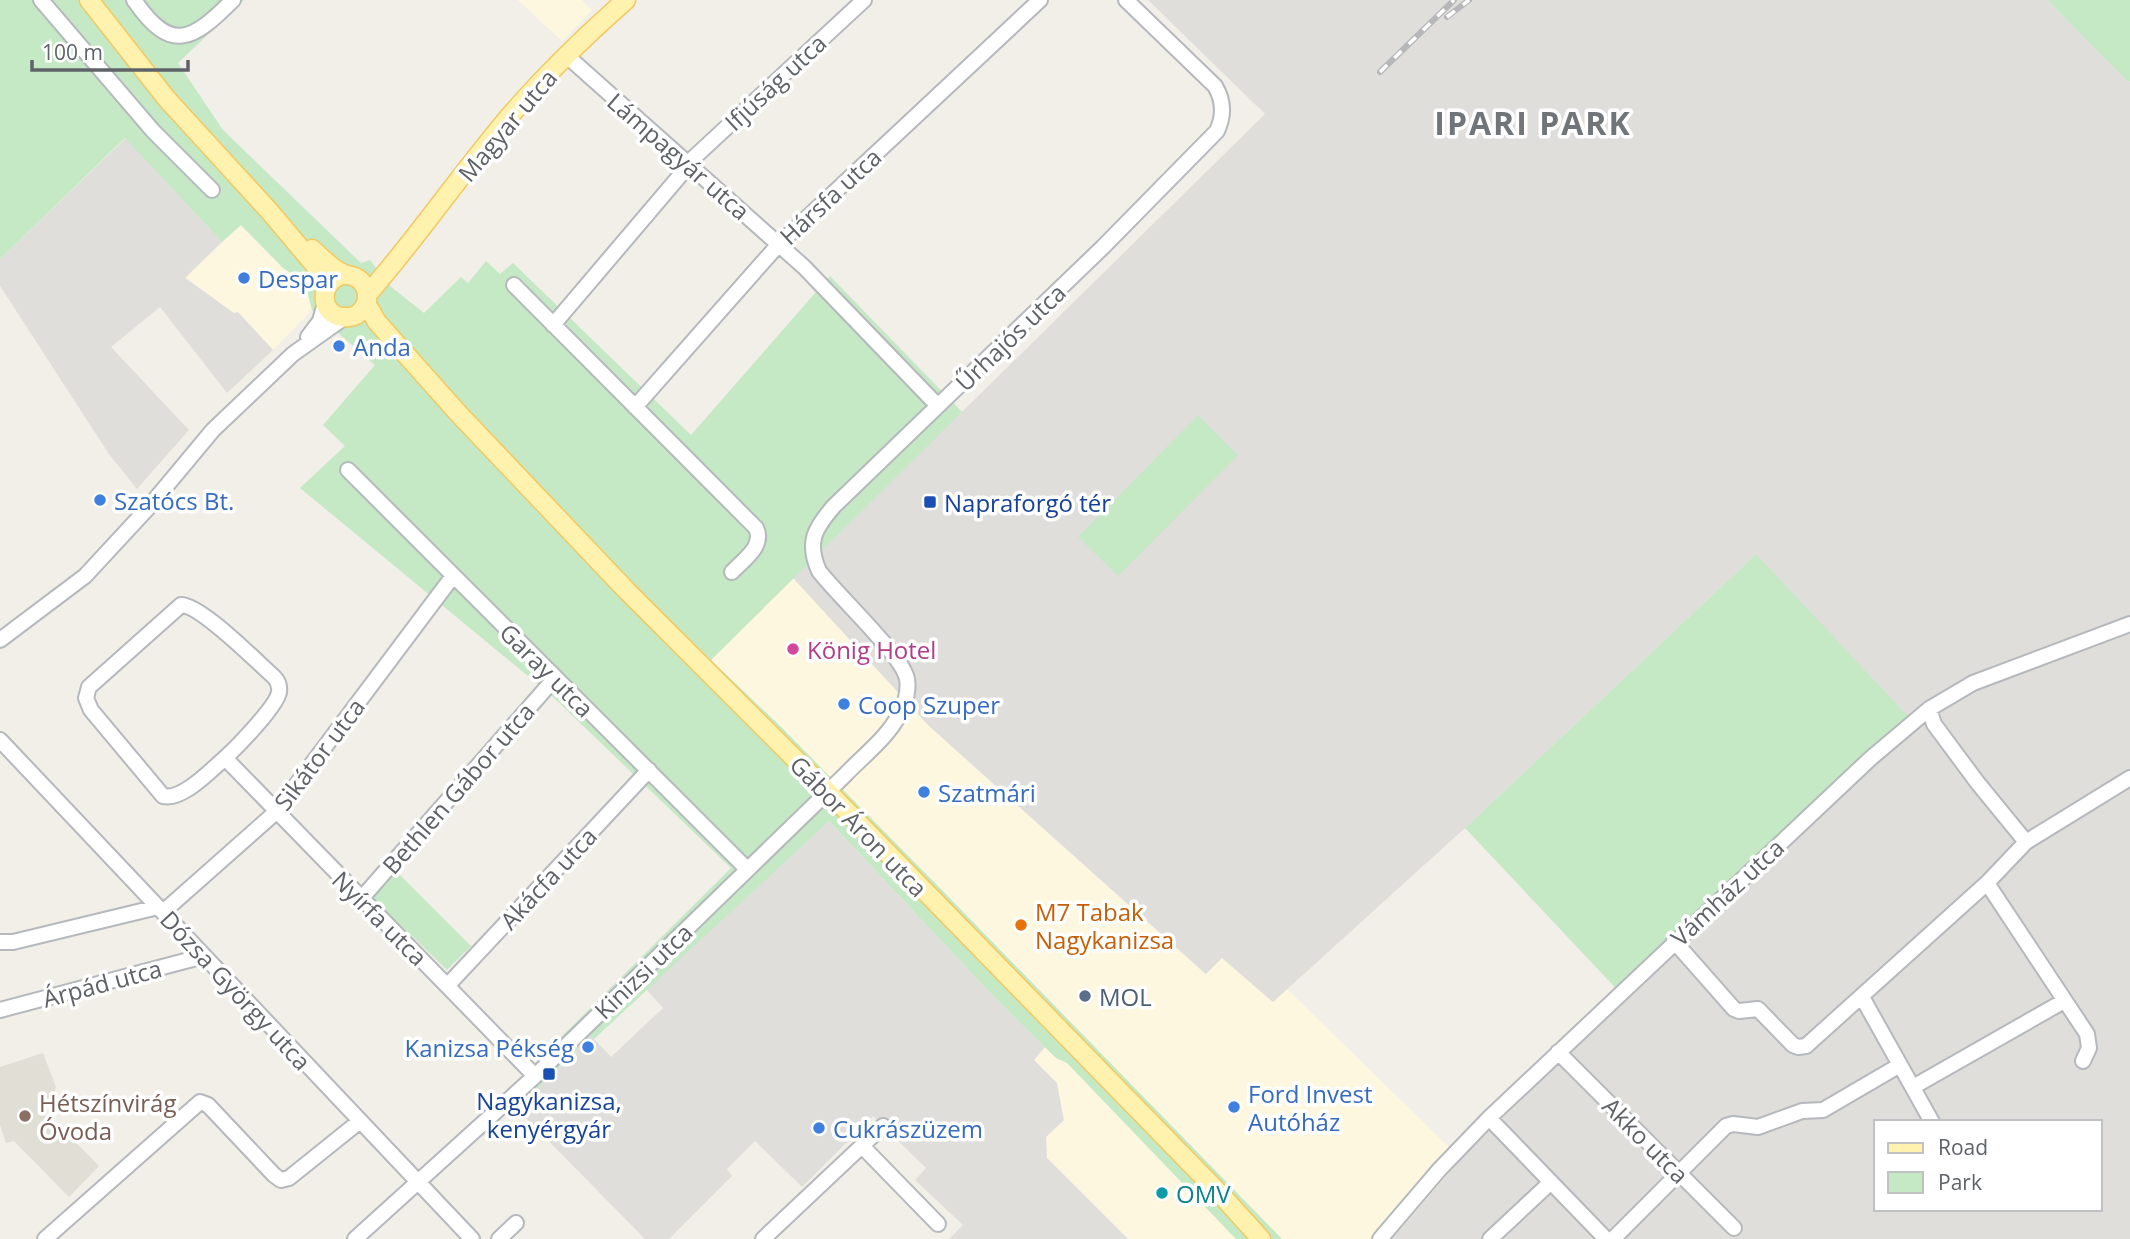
<svg xmlns="http://www.w3.org/2000/svg" width="2130" height="1239" viewBox="0 0 2130 1239" font-family="'Open Sans',sans-serif">
<style>
.commercial{fill:#fef7e0}
.industrial{fill:#e0deda;fill-rule:evenodd}
.education{fill:#e1ded6}
.green{fill:#c5e8c5}
.lines{fill:none;stroke-linecap:round;stroke-linejoin:round}
.minor-casing{stroke:#b5b8bc;stroke-width:18}
.major-casing{stroke:#f2c960;stroke-width:21}
.minor{stroke:#fff;stroke-width:14}
.major{stroke:#fff2af;stroke-width:18}
.rail-casing{stroke:#b6b7b8;stroke-width:6}
.rail{stroke:#fff;stroke-width:3.5;stroke-dasharray:10;stroke-linecap:butt}
.shop-dot{fill:#3f7fe0;stroke:#fff;stroke-width:2.5}
.transit-dot{fill:#1a4fb4;stroke:#fff;stroke-width:2.5}
.hotel-dot{fill:#d1479c;stroke:#fff;stroke-width:2.5}
.food-dot{fill:#e8710a;stroke:#fff;stroke-width:2.5}
.service-dot{fill:#5c6f8a;stroke:#fff;stroke-width:2.5}
.education-dot{fill:#8d6e63;stroke:#fff;stroke-width:2.5}
.culture-dot{fill:#0f9aa8;stroke:#fff;stroke-width:2.5}
.labels{text-anchor:middle;dominant-baseline:central;stroke-width:7;stroke-linejoin:round;paint-order:stroke}
.street-label{font-size:24px;fill:#5f6368;stroke:#fff}
.shop-label{font-size:24px;fill:#366cbe;stroke:#fff;text-anchor:start}
.transit-label{font-size:24px;fill:#164399;stroke:#fff;text-anchor:start}
.hotel-label{font-size:24px;fill:#b23c85;stroke:#fff;text-anchor:start}
.food-label{font-size:24px;fill:#c56008;stroke:#fff;text-anchor:start}
.service-label{font-size:24px;fill:#4e5e75;stroke:#fff;text-anchor:start}
.education-label{font-size:24px;fill:#785e54;stroke:#fff;text-anchor:start}
.culture-label{font-size:24px;fill:#0d838f;stroke:#fff;text-anchor:start}
.district-label{font-size:32px;font-weight:bold;letter-spacing:2px;fill:#70757a;stroke:#fff}
</style>
<rect width="100%" height="100%" fill="#f1efe8"/>
<!-- commercial -->
<path class="commercial" d="M518,0H582L592,10L562,41Z
M240,225L283,268L295,276L306,287L312,310L273,350L239,313H234L185,277Z
M793,578L929,726L1205,974L1221,957L1273,1002L1287,989L1461,1159L1392,1239H1282L934,882L778,724L711,660Z
M1045,1047L1056,1058L1067,1063L1236,1239H1128L1047,1158L1046,1137L1034,1060Z"/>
<!-- industrial -->
<path class="industrial" d="M1148,0H2047L2128,82L2130,81V1239H1392L1461,1159L1625,998L1756,554L1465,828L1273,1002L1222,958L1206,974L929,726L793,578L1265,114ZM1876,1122H2100V1209H1876Z
M126,138L222,242L185,278L234,313L238,312L273,350L227,393L160,307L111,347L189,430L137,489L109,454L0,286V259Z
M829,821L994,997L1045,1047L1034,1060L1057,1083L1064,1120L1046,1137L1047,1158L1128,1239H949L963,1225L915,1180L926,1168L873,1116L802,1187L755,1141L727,1169L732,1176L669,1239H645L517,1109L577,1051L574,1048L589,1034L611,1057L663,1008L646,989Z"/>
<!-- education -->
<path class="education" d="M43,1053L56,1087L51,1106L42,1108L99,1166L69,1197L14,1141L6,1143L0,1125V1067Z"/>
<!-- green -->
<path class="green" d="M0,0H244L178,63L223,130L361,263L370,260L390,286L424,313L461,277L468,283L486,261L500,274L513,263L691,435L830,276L962,412L711,660L778,724L934,882L1282,1239H1236L1067,1063L1056,1058L994,997L829,821L594,1039L588,1034L575,1047L577,1050L517,1109L503,1095L731,868L551,695L300,488L345,446L323,425L375,365L312,310L306,287L295,276L283,268L241,225L222,242L125,138L0,259Z
M2047,0H2130V81L2128,82Z
M1198,415L1238,455L1118,576L1078,537Z
M1756,554L1918,727L1625,998L1465,828Z
M397,872L471,946L447,970L373,898Z"/>
<g class="lines">
<defs>
<path id="minor" d="M41,0L153,131L212,190
M134,0C171,54 192,41 233,0
M567,56L804,267L938,406
M687,164L864,0
M514,285L756,528C765,546 743,560 732,572
M553,325L689,165
M308,337L320,321L325,303
M635,407L779,244L1040,0
M348,470L747,869
M0,640L85,576L148,508L213,430L293,354L345,317
M1929,709L1934,724L1977,782L2026,842
M0,740L472,1239
M225,758C211,770 182,801 163,796L91,710L86,698L89,687L181,605C201,605 256,661 274,677C278,681 280,685 279,692C277,706 237,747 225,758L535,1076
M1987,883L2087,1034L2089,1048L2083,1061
M361,899L555,678
M163,912L276,812L453,576
M1674,941L1734,1009L1739,1011L1758,1009L1793,1045L1798,1047L1806,1046L1987,883L2026,842L2130,778
M0,942H13L158,907
M447,986L649,770
M1862,997L1932,1122
M0,1010L204,956
M1558,1052L1734,1228
M1913,1087L2064,1001
M1489,1118L1606,1239
M862,1146L938,1224
M45,1239L200,1102L208,1105L274,1175L281,1180L289,1178L360,1121
M355,1239L535,1076L845,775C863,756 887,738 899,715C905,705 909,691 907,679C903,656 837,595 819,571C806,542 815,528 834,506L1103,247L1217,131C1224,116 1224,101 1215,86L1126,0
M499,1239L516,1223
M763,1239L883,1126
M1380,1239L1439,1170L1489,1118L1871,758L1929,709L1973,683L2130,624
M1490,1239L1551,1182
M1613,1239L1726,1126L1733,1124L1758,1127L1802,1111L1823,1110L1900,1065"/>
<path id="major" d="M89,0L166,98L271,213L318,269L326,287
M312,249C321,257 331,268 342,273C347,276 353,275 357,278C367,284 370,298 364,307C360,314 353,318 345,317C319,317 317,280 344,275
M367,295C417,238 459,176 508,118C544,76 584,37 626,0
M366,303L377,322L457,412L627,591L838,802L1224,1198L1261,1239"/>
</defs>
<!-- minor casing -->
<use href="#minor" class="minor-casing"/>
<!-- major casing -->
<use href="#major" class="major-casing"/>
<!-- minor -->
<use href="#minor" class="minor"/>
<!-- major -->
<use href="#major" class="major"/>
<defs>
<path id="rail" d="M1447,17L1469,0
M1380,72L1454,0"/>
</defs>
<!-- rail casing -->
<use href="#rail" class="rail-casing"/>
<!-- rail -->
<use href="#rail" class="rail"/>
</g>
<!-- markers -->
<g class="shop-dot">
<circle cx="244" cy="278" r="7"/>
<circle cx="339" cy="346" r="7"/>
<circle cx="100" cy="500" r="7"/>
<circle cx="844" cy="704" r="7"/>
<circle cx="924" cy="792" r="7"/>
<circle cx="588" cy="1047" r="7"/>
<circle cx="1234" cy="1107" r="7"/>
<circle cx="819" cy="1128" r="7"/>
</g>
<g class="transit-dot">
<rect x="923" y="495" width="14" height="14" rx="3.5"/>
<rect x="542" y="1067" width="14" height="14" rx="3.5"/>
</g>
<circle class="hotel-dot" cx="793" cy="649" r="7"/>
<circle class="food-dot" cx="1021" cy="925" r="7"/>
<circle class="service-dot" cx="1085" cy="996" r="7"/>
<circle class="education-dot" cx="25" cy="1116" r="7"/>
<circle class="culture-dot" cx="1162" cy="1193" r="7"/>
<g class="labels">
<!-- street labels -->
<g class="street-label">
<text transform="translate(775 82) rotate(-43)">Ifjúság utca</text>
<text transform="translate(507 125) rotate(-50)">Magyar utca</text>
<text transform="translate(679 156) rotate(41)">Lámpagyár utca</text>
<text transform="translate(830 196) rotate(-43)">Hársfa utca</text>
<text transform="translate(1010 337) rotate(-44)">Űrhajós utca</text>
<text transform="translate(547 670) rotate(45)">Garay utca</text>
<text transform="translate(319 754) rotate(-53)">Sikátor utca</text>
<text transform="translate(458 788) rotate(-49)">Bethlen Gábor utca</text>
<text transform="translate(859 826) rotate(46)">Gábor Áron utca</text>
<text transform="translate(548 878) rotate(-47)">Akácfa utca</text>
<text transform="translate(1727 892) rotate(-43)">Vámház utca</text>
<text transform="translate(380 918) rotate(45)">Nyírfa utca</text>
<text transform="translate(643 971) rotate(-44)">Kinizsi utca</text>
<text transform="translate(102 983) rotate(-15)">Árpád utca</text>
<text transform="translate(236 990) rotate(47)">Dózsa György utca</text>
<text transform="translate(1646 1140) rotate(45)">Akko utca</text>
</g>
<!-- shop labels -->
<g class="shop-label">
<text x="258" y="278">Despar</text>
<text x="353" y="346">Anda</text>
<text x="114" y="500">Szatócs Bt.</text>
<text x="858" y="704">Coop Szuper</text>
<text x="938" y="792">Szatmári</text>
<text x="574" y="1047" text-anchor="end">Kanizsa Pékség</text>
<text x="1248" y="1093">Ford Invest<tspan x="1248" dy="28">Autóház</tspan></text>
<text x="833" y="1128">Cukrászüzem</text>
</g>
<!-- transit labels -->
<g class="transit-label">
<text x="944" y="502">Napraforgó tér</text>
<text x="549" y="1100" text-anchor="middle">Nagykanizsa,<tspan x="549" dy="28">kenyérgyár</tspan></text>
</g>
<!-- hotel labels -->
<g class="hotel-label">
<text x="807" y="649">König Hotel</text>
</g>
<!-- food labels -->
<g class="food-label">
<text x="1035" y="911">M7 Tabak<tspan x="1035" dy="28">Nagykanizsa</tspan></text>
</g>
<!-- service labels -->
<g class="service-label">
<text x="1099" y="996">MOL</text>
</g>
<!-- education labels -->
<g class="education-label">
<text x="39" y="1102">Hétszínvirág<tspan x="39" dy="28">Óvoda</tspan></text>
</g>
<!-- culture labels -->
<g class="culture-label">
<text x="1176" y="1193">OMV</text>
</g>
<!-- district labels -->
<g class="district-label">
<text x="1533" y="122">IPARI PARK</text>
</g>
</g>
<!-- legend -->
<rect x="1874" y="1120" width="228" height="91" fill="#ffffff" stroke="#bfc1c3" stroke-width="2"/>
<rect x="1888" y="1143" width="35" height="10" fill="#fff2af" stroke="#bfc1c3" stroke-width="2"/>
<text x="1938" y="1155" font-size="21" fill="#5f6368">Road</text>
<rect x="1888" y="1172" width="35" height="21" fill="#c5e8c5" stroke="#bfc1c3" stroke-width="2"/>
<text x="1938" y="1190" font-size="21" fill="#5f6368">Park</text>
<!-- scale -->
<path d="M32 60v10h156v-10" fill="none" stroke="#5f6368" stroke-width="3.5"/>
<text x="42" y="60" font-size="21" fill="#5f6368" stroke="#ffffff" stroke-width="5" paint-order="stroke">100 m</text>
</svg>
